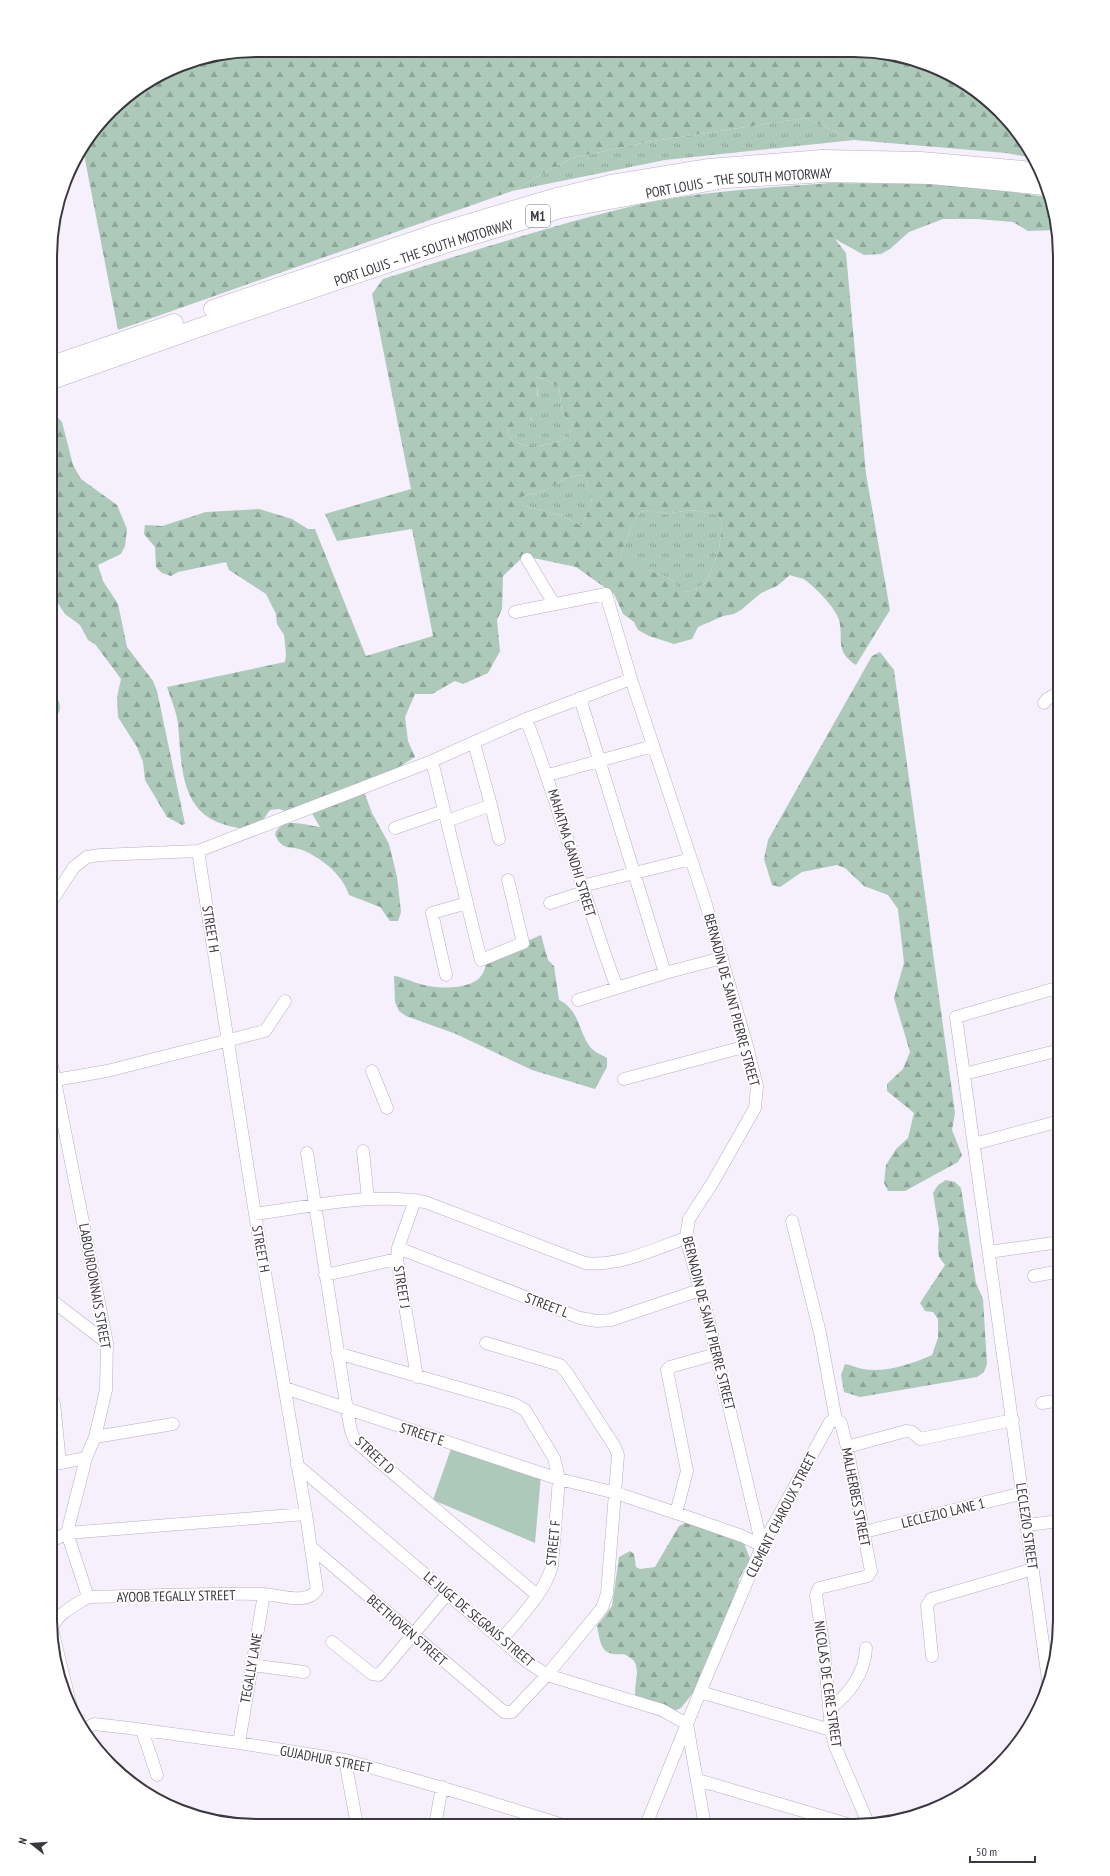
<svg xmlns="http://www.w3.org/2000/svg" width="1110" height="1876" viewBox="0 0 1110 1876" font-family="'PT Sans Narrow',sans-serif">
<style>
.grass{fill:url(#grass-tufts)}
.forest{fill:url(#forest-firs);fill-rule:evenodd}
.park{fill:#acc9b9}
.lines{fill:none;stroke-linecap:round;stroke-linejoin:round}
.minor-casing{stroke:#b7aec2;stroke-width:13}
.highway-casing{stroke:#b7aec2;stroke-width:19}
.minor{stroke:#fff;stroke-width:12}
.highway{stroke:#fff;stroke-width:18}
.labels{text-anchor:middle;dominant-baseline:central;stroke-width:3.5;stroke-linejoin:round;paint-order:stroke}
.shield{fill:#fff;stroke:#767379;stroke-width:1}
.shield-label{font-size:13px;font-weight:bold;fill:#3b3740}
.street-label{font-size:14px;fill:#3b3740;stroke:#fff}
.rim{fill:none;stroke:#3b3740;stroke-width:2}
</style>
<defs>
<pattern id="grass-tufts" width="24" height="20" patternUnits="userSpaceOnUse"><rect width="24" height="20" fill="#acc9b9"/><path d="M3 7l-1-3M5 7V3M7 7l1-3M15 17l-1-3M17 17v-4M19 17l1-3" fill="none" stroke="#8da498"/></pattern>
<pattern id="forest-firs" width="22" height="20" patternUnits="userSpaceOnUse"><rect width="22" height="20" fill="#acc9b9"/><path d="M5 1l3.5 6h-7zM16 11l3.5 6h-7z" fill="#8da498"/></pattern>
</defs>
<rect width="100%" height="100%" fill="#f5f0fc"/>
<!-- grass -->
<path class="grass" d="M805,118L854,140L665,160L512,191L572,158L647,142Z
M535,377L544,379L559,387L562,413L573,426L567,438C547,446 526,452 508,437L509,428L532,419L538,394Z
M585,475L592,501L582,526L563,516L521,505V497L546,490L568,477Z
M649,510L664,514L691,510L717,514L722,522L719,550L706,583L690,592L681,591L669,578L626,562L620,556L631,528L640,512Z"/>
<!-- forest -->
<path class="forest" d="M256,50L881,52L933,66L980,93L1018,131L1033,158L1006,153L854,140L805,118L647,142L572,158L512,191L118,330L83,149L120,101L177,66Z
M830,183L954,184L1048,197L1055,230L1028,231L1013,222L978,219H943L909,232L890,249L881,254L864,255L835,239L846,253L866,474L890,610L856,665C834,651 844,639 839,620C835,607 816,588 805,580C801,577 794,577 790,575L777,586L761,593L741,610L734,614L723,616L698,627L692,639L674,644L649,636L638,630L634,622L623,614L614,594L576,567L524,556L503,576L502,609L497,620L500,651L488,673L463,684L455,681L432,694H415L405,717L408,741L415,757L363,789L372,813L389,844L397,877L401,912L398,921H390L380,907L349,895C343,876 325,861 307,852C292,844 282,853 275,834C282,816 304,825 320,827L311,812L295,814L279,809L270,810L255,831C239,828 219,826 205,815C179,794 181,753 178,723C176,711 171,699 167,687L285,662L286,654L284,635L277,624L276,614L266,594L229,570L226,562L178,572L171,576L162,573L156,567L155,547L144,534L145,525L162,526L206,512L259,509L292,519L308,529H315L366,656L433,636L412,529L337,541L325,514L411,489L372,294L383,279C467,253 552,225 637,205C700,191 766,188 830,183ZM536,377L544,379L559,387L562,413L573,426L567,438C547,446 526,452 508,437L509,428C515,426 527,423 532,418C542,408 536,389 536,377ZM585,475L592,501L582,526L563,516L521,505V497L546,490L568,477ZM649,510L664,514L691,510L717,514L722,522L719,550L706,583L690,592L682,591L669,578L627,562L620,556L631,528L640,512Z
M52,411L62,422L73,465L81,479L117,505L127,529L125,546L121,554L98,565L103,581L118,604L127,647L153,681L157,691L185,824L182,825L167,817L145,780L143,762L137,747L118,717L117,697L121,679L95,644L88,640L80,625L65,614L51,593Z
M880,652L894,670L955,1113L952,1130L962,1155L958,1162L905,1191H888L884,1183L886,1165L896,1149L908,1138L914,1113L887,1091V1084L903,1069L910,1052L894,998L904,963L898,909L888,895L864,886L845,868L837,865L802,872L780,887L772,885L764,859L768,840L872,656Z
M51,687C57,697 68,712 51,718Z
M541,935L548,960L554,966L559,1000C580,1010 578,1032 591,1048C595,1052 602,1055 607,1058V1067L595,1089L532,1070L456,1034L406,1016L399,1011L395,1002L394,976C404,977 411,982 420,984C437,989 474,991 483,973C486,968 486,960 488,955L511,948Z
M946,1180L955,1182L961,1188L976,1283L983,1299L987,1364L984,1372L977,1377L860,1397L844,1392L841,1375L845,1364C851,1365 857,1368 863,1369C885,1373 912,1364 932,1355L938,1338V1319L933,1312L925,1311L920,1303L945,1265L939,1257L938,1248L939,1230L933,1193L938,1185Z
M687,1522L744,1543L750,1559L739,1579L737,1593L704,1679L681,1708L661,1717C633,1705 633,1703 637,1673C637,1670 636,1664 634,1661C632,1658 627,1656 624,1654C601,1656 601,1646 597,1626L612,1606L619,1557L630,1551L634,1554L636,1567L640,1569L655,1567L679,1526Z"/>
<!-- park -->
<path class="park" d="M452,1446L541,1475L535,1543L433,1500Z"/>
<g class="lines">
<defs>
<path id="minor" d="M527,559L554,604
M515,612L606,594L631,679L705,901L747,1046L757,1086L755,1108L713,1182L689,1219L686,1238L709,1322L762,1546
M580,698L665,973
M1044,703L1047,699L1060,692
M526,719C560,807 584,899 617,988
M432,761L481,960L523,943L508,880
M548,775L653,746
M491,805L499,839
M447,821L491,805L474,743
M395,828L444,811
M582,886L691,859
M51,902L74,867L87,857L100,855L198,851L432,761L526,719L631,679
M550,903L584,892
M446,975L432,913L467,903
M578,1000L665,973L722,958
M51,1061L107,1343L106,1390L95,1437L86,1458L67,1533
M372,1071L387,1108
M964,1074L1060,1050
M624,1079L747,1046
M55,1080L107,1071L265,1031L285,1001
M974,1144L1060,1121
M363,1151L368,1199
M307,1153L347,1410L351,1431L355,1441L537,1595
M415,1200L398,1248L397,1259L417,1377
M255,1214C309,1207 371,1192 425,1202L585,1263C619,1267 654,1249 686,1238
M792,1221L820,1333L836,1420
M398,1248L580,1318L597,1321L611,1320L700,1290
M989,1252L1060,1242
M325,1275L397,1259
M1034,1276L1060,1271
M50,1299L107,1343
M337,1353L512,1403L525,1410L554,1458L559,1479L552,1566C544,1594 520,1617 502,1639
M1059,1358L1060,1361
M285,1388L559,1479L616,1493L676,1513L742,1536L762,1546
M54,1403L60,1463
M1042,1403L1060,1400
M836,1420L841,1423L847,1447L871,1571L868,1576L819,1588L816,1595L824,1649L831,1730L835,1746L868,1823
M95,1437L173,1424
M847,1447L906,1431L912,1432L920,1439L1013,1420
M50,1465L86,1458
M297,1465L526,1661L547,1675L662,1710L687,1724L705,1826
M676,1513L687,1471L667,1370L670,1367L716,1354
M1027,1525L1060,1521
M864,1532L1023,1493
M67,1533L88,1597
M50,1542L67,1533L306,1514
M311,1547L504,1712H512L547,1675L602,1608L607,1594L618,1455L615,1447L567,1373L560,1365L486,1343
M88,1597C146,1596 204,1593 262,1594C279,1594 306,1606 317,1590L306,1514L255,1214L198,851
M332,1642L372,1674L379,1675L448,1593
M932,1656L927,1606L931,1599L1033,1569
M252,1665L304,1672
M1049,1687L956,1017L1060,987
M700,1692L831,1730
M71,1707L52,1629C57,1613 74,1606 88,1597
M829,1709C849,1695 865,1673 866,1648
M83,1730L94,1724L129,1728L239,1743L345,1760L467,1795L563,1825
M142,1730L157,1775
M239,1743L264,1594
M345,1760L357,1825
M698,1780L854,1826
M435,1825L442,1787
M646,1825L700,1692L762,1546L830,1422L836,1420"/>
<g id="highway">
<path d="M213,309L439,232L553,198L611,184L709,168L822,159L921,161L1023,170L1042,174"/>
<path d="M52,365L174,323"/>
<path id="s1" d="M52,380L198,328L445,244L561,209L725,179L827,173L931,175L1046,186"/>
</g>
</defs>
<!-- minor casing -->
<use href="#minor" class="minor-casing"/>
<!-- highway casing -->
<use href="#highway" class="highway-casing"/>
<!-- minor -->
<use href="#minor" class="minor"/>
<!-- highway -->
<use href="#highway" class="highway"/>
</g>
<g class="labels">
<!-- shield labels -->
<rect class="shield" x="526" y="205" width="24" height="22" rx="3"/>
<g class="shield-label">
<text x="538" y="216">M1</text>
</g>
<!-- street labels -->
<g class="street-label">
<text stroke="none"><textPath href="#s1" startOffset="717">PORT LOUIS – THE SOUTH MOTORWAY</textPath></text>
<text stroke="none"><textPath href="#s1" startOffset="393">PORT LOUIS – THE SOUTH MOTORWAY</textPath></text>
<text transform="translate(572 853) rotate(73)">MAHATMA GANDHI STREET</text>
<text transform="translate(211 929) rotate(81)">STREET H</text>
<text transform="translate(732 1000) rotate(75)">BERNADIN DE SAINT PIERRE STREET</text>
<text transform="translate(261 1249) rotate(80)">STREET H</text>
<text transform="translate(95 1286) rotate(80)">LABOURDONNAIS STREET</text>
<text transform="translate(402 1287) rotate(81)">STREET J</text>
<text transform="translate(547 1305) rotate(21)">STREET L</text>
<text transform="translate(709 1323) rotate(76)">BERNADIN DE SAINT PIERRE STREET</text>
<text transform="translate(422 1434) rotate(18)">STREET E</text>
<text transform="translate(375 1455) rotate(43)">STREET D</text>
<text transform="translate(856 1497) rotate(79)">MALHERBES STREET</text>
<text transform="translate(943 1513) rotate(-14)">LECLEZIO LANE 1</text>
<text transform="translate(781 1515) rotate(-63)">CLEMENT CHAROUX STREET</text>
<text transform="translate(1027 1526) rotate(82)">LECLEZIO STREET</text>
<text transform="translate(553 1543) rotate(-84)">STREET F</text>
<text transform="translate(176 1596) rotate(-1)">AYOOB TEGALLY STREET</text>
<text transform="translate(479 1619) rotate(40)">LE JUGE DE SEGRAIS STREET</text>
<text transform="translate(407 1630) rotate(41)">BEETHOVEN STREET</text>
<text transform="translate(251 1668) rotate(-80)">TEGALLY LANE</text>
<text transform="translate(828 1684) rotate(82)">NICOLAS DE CERE STREET</text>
<text transform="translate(326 1759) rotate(11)">GUJADHUR STREET</text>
</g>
</g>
<!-- crop -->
<path d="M0 0H1110V1876H0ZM256 57H854A199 199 0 0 1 1053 256V1620A199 199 0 0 1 854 1819H256A199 199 0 0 1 57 1620V256A199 199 0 0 1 256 57Z" fill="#fff" fill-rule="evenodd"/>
<path class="rim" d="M256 57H854A199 199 0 0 1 1053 256V1620A199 199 0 0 1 854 1819H256A199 199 0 0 1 57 1620V256A199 199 0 0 1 256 57Z"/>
<!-- north arrow -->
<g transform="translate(32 1844) rotate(287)" stroke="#ffffff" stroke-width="3" paint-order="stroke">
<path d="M0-3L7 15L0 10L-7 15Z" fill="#3b3740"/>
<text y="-6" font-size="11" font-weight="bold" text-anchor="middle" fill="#3b3740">N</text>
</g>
<!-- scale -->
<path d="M970 1856v6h65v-6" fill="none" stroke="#3b3740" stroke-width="2"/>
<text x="976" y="1856" font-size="12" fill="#3b3740" stroke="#ffffff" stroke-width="3" paint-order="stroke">50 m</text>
</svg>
